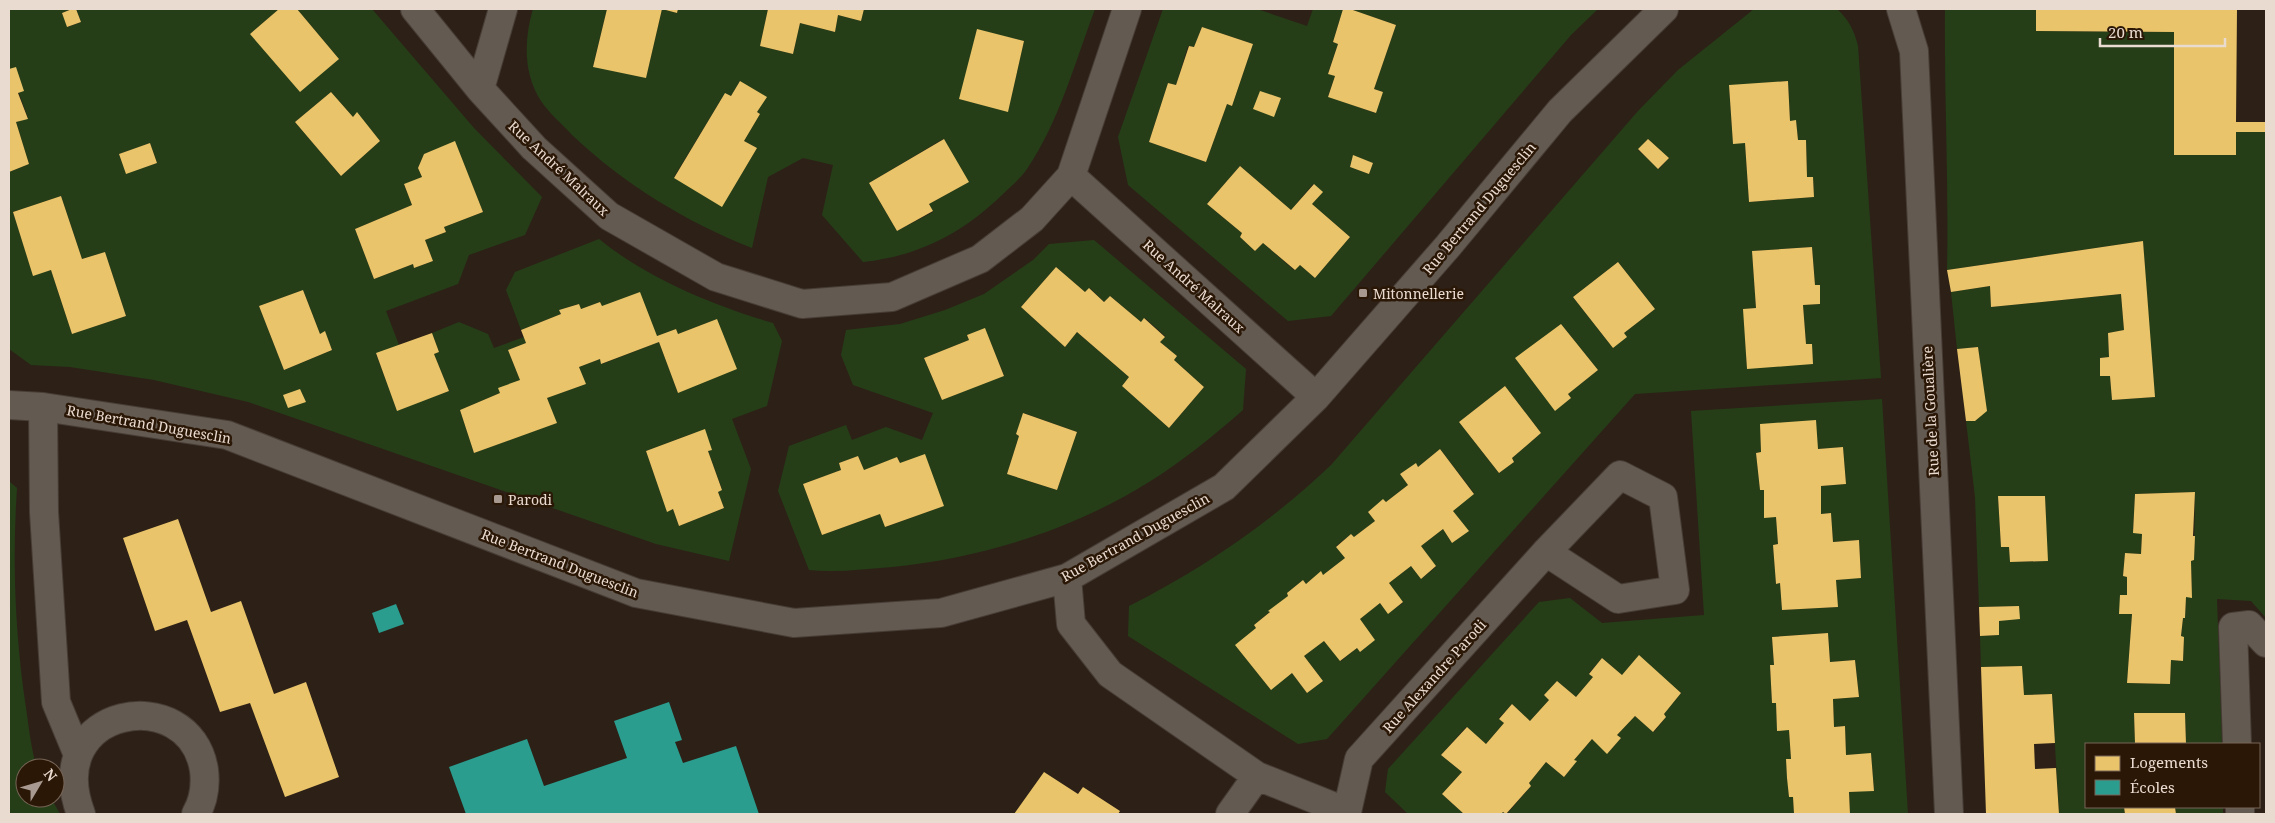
<svg xmlns="http://www.w3.org/2000/svg" width="2275" height="823" viewBox="0 0 2275 823" font-family="'Noto Serif',serif">
<style>
.green{fill:#253e18;fill-rule:evenodd}
.homes{fill:#e9c46a}
.schools{fill:#2a9d8f}
.lines{fill:none;stroke-linecap:round;stroke-linejoin:round}
.minor-casing{stroke:#483d36;stroke-width:30}
.minor{stroke:#635a52;stroke-width:28}
.poi-dot{fill:#a89a90;stroke:#2b1706;stroke-width:2}
.labels{text-anchor:middle;dominant-baseline:central;stroke-width:5;stroke-linejoin:round;paint-order:stroke}
.street-label{font-size:14px;fill:#eadbd1;stroke:#2b1706}
.poi-label{font-size:14px;fill:#eadbd1;stroke:#2b1706;text-anchor:start}
</style>
<rect width="100%" height="100%" fill="#2d2117"/>
<!-- green -->
<path class="green" d="M9,9H72L62,13L68,27L81,22L76,9H279L250,34L339,59L297,9H372L474,128L542,197L525,235L469,255L458,284L386,311L399,345L376,354L397,410L449,391L434,354L439,352L432,333L459,322L488,334L494,348L524,337L526,343L508,350L520,380L500,393L460,410L474,453L556,423L547,398L585,384L579,367L600,359L602,364L659,342L678,393L717,319L678,334L676,329L657,336L602,306L600,302L581,309L578,304L559,310L561,314L521,330L506,290L515,272L599,239C647,278 714,306 773,323L782,341L767,406L732,419L751,469L729,561L656,544L248,402L154,380L70,367L31,365L9,349V172L29,164L16,122L28,118L9,66ZM331,92L353,117L357,113L380,141L341,176L295,122ZM455,142L483,212L444,227L446,232L425,240L433,261L414,268L413,264L374,279L355,229L412,205L404,185L422,177L418,168L424,154ZM150,143L157,163L126,173L119,154ZM61,196L82,259L105,252L126,316L72,334L51,270L33,275L13,212ZM303,290L320,334L325,332L332,350L284,370L259,306ZM694,433L708,451L722,489L718,492L724,508L679,526L673,509L667,511L646,451Z
M533,9H607L593,66L646,77L662,9L677,13L678,9H768L760,46L793,54L800,23L835,32L838,15L861,21L864,9H1095C1075,62 1059,122 1027,169C1021,178 1011,186 1003,194C963,233 919,256 863,262L822,215L833,165L803,158L768,177L752,248C686,222 624,184 572,135C562,124 549,113 541,101C523,73 524,39 533,9ZM977,30L1024,41L1008,111L960,99ZM740,81L766,98L757,112L760,114L744,141L757,148L722,206L674,177L725,93L731,96ZM943,139L968,182L929,204L933,212L897,231L869,183Z
M1163,9H1257L1307,26L1313,9H1343L1333,42L1338,44L1328,73L1335,76L1328,96L1375,113L1383,92L1374,89L1396,25L1350,9H1598L1571,35L1331,316L1288,321L1128,185L1118,137ZM1202,27L1253,44L1232,106L1227,104L1206,162L1149,142L1168,83L1176,85L1188,46L1194,47ZM1353,156L1373,163L1369,174L1350,167ZM1240,166L1291,210L1313,184L1322,193L1312,204L1350,237L1315,278L1300,265L1294,270L1263,243L1255,251L1240,237L1242,233L1207,204Z
M1754,9H1837C1849,20 1854,30 1858,46L1881,378L1635,394L1327,739L1298,744L1128,636L1129,606C1204,568 1270,523 1331,465L1638,111L1678,70ZM1788,81L1790,121H1796L1798,140H1806L1807,177H1813L1814,197L1749,202L1745,143H1733L1729,86ZM1648,139L1669,158L1659,169L1638,150ZM1812,247L1815,285H1820V304L1803,305L1806,344H1812L1747,369L1744,309L1756,308L1752,251ZM1618,262L1655,309L1624,333L1613,348L1573,297ZM1561,324L1598,370L1568,394L1571,398L1555,410L1516,358ZM1505,386L1541,433L1512,458L1514,462L1499,473L1459,422ZM1440,449L1474,493L1453,511L1468,531L1452,543L1443,529L1421,546L1436,567L1421,579L1411,566L1389,583L1403,603L1388,613L1380,603L1360,619L1374,640L1360,652L1357,648L1341,661L1324,641L1304,656L1323,681L1307,693L1292,673L1270,689L1236,645L1256,628L1254,625L1288,596L1287,593L1303,580L1306,584L1321,572L1323,575L1345,558L1336,546L1351,534L1354,537L1375,521L1368,512L1383,500L1386,502L1408,485L1400,474L1416,464L1418,467Z
M1945,9H2036V31L2174,32V155H2236V132H2266V618L2251,601L2217,599L2222,744H2186L2185,713L2134,714L2135,744H2086V807H2124L2125,814H2059L2052,694L2024,695L2021,666L1981,667L1980,636L1999,635V621L2018,606L1979,607L1975,497L1966,421H1975L1986,411L1978,347L1957,349L1951,292L1990,286L1991,307L2121,294L2124,330L2108,333L2109,357L2100,358V376H2110L2112,400L2154,397L2143,241L1947,270C1949,183 1944,96 1945,9ZM2195,492L2194,560L2191,561L2192,597H2186L2185,618H2183L2181,636L2184,638L2183,661L2171,660L2170,684L2127,683L2132,614H2120V595H2127V577L2123,576L2125,553L2141,554L2142,534L2133,532L2135,494ZM2045,496L2047,561L2010,562L2009,547H2001L1998,497Z
M1094,240L1246,369L1243,410C1213,436 1183,461 1149,482C1072,530 982,558 892,567C865,569 836,573 809,570L778,491L789,446L846,425L852,440L886,427L922,440L933,413L853,385L841,355L846,330L900,324L945,310L984,294L1033,260L1049,244ZM1056,267L1085,292L1090,288L1104,302L1110,296L1141,322L1145,318L1165,336L1160,342L1177,356L1174,360L1204,387L1169,428L1122,386L1129,377L1077,332L1065,347L1021,307ZM985,329L1004,375L942,400L924,358L969,340L967,335ZM1024,413L1077,432L1057,490L1007,474L1019,436L1016,434ZM858,456L864,470L898,457L900,463L943,506L886,527L880,514L822,535L803,484L841,470L839,463Z
M1882,399L1908,814H1850L1849,792L1874,790L1871,754L1846,755L1845,726L1834,727L1833,699L1859,697L1855,660L1830,662L1828,633L1772,637L1774,665H1770L1772,703H1776L1777,730H1789L1791,759H1786L1789,797H1793L1794,814H1501L1503,812L1507,814L1531,786L1529,783L1546,762L1564,777L1576,762L1574,760L1592,739L1608,753L1621,738L1617,735L1635,716L1654,732L1666,717L1664,714L1681,693L1639,656L1622,675L1602,658L1589,673L1593,677L1576,697L1557,681L1544,695L1549,700L1530,721L1512,704L1499,718L1504,723L1486,744L1466,727L1441,755L1462,772L1442,794L1464,814H1408L1385,792L1388,769L1539,602L1570,598L1602,623L1704,615L1691,411ZM1760,424L1818,449L1843,447L1846,484L1821,486V514L1831,513L1833,542L1859,540L1861,577L1836,580L1837,607L1782,610L1780,583L1776,584L1773,545L1778,544L1776,517H1764V490H1760L1756,453L1761,452Z
M9,481L17,488C12,561 15,635 26,708C29,728 31,749 37,768H25V798H51L60,814H9Z
M2175,807H2223V814H2176Z"/>
<!-- homes -->
<path class="homes" d="M72,9H76L81,22L67,27L62,13Z
M279,9H297L339,59L300,92L250,34Z
M607,9H678L677,13L662,9L646,78L593,67Z
M768,9H864L861,21L838,15L835,32L800,23L793,54L760,46Z
M1343,9H1350L1396,25L1374,89L1383,92L1376,113L1328,97L1335,76L1328,74L1338,44L1333,42Z
M2036,9H2237L2236,122H2266V132H2236V155H2174V32L2036,31Z
M1202,27L1253,44L1232,106L1227,104L1206,162L1149,142L1168,83L1176,85L1189,46L1194,47Z
M977,29L1024,41L1008,112L959,99Z
M16,67L24,91L18,93L28,119L16,122L29,164L9,172V69Z
M740,81L767,97L757,112L760,114L744,141L757,148L722,207L674,178L725,93L731,96Z
M1788,81L1790,121L1796,120L1798,140H1806L1807,177H1813L1814,197L1749,202L1745,143L1733,144L1729,85Z
M1260,91L1281,98L1274,117L1253,109Z
M331,92L353,117L357,112L380,141L341,176L295,122Z
M944,139L969,182L929,204L933,211L897,231L869,183Z
M1648,139L1669,158L1658,169L1638,149Z
M455,141L483,212L444,227L446,232L425,240L433,261L414,268L413,264L374,279L355,229L412,205L404,184L422,177L418,168L424,154Z
M150,143L157,163L126,174L119,154Z
M1353,155L1373,163L1369,174L1350,167Z
M1240,166L1291,210L1314,184L1323,192L1312,204L1350,237L1315,278L1300,265L1295,270L1263,243L1255,251L1240,237L1242,233L1207,204Z
M61,196L82,259L105,252L126,316L72,334L51,270L33,276L13,212Z
M2143,241L2155,397L2112,400L2110,376H2100V358L2109,357L2108,333L2124,330L2121,294L1991,307L1990,286L1951,292L1947,270Z
M1812,247L1815,285H1820V304L1803,305L1806,344H1812L1813,364L1747,369L1743,309L1756,308L1752,251Z
M1618,262L1655,309L1624,333L1627,337L1613,348L1573,297Z
M1056,267L1085,292L1089,288L1104,302L1110,296L1141,322L1144,318L1165,337L1160,342L1177,356L1174,360L1204,387L1169,428L1122,386L1129,377L1077,332L1065,347L1021,307Z
M303,290L320,334L325,331L332,350L284,370L259,306Z
M640,292L657,336L676,329L678,334L717,319L737,369L678,393L659,342L601,364L600,359L579,367L586,384L547,398L557,423L474,453L460,410L500,393L498,388L520,380L508,350L526,343L521,330L561,314L559,310L579,304L581,309L600,302L602,306Z
M1561,324L1598,370L1568,394L1571,398L1555,411L1515,358Z
M985,328L1004,376L942,400L924,358L969,340L967,335Z
M432,333L439,352L434,354L449,391L397,411L376,353Z
M1978,347L1987,411L1975,421H1966L1957,349Z
M1505,386L1541,433L1512,458L1514,462L1499,473L1459,422Z
M300,389L306,402L288,408L283,395Z
M1023,413L1077,432L1057,490L1007,474L1019,436L1016,434Z
M1816,420L1818,449L1843,447L1846,484L1821,486V514L1831,513L1833,542L1859,540L1861,578L1836,580L1838,607L1782,610L1780,583L1776,584L1773,545L1778,544L1776,517L1764,518V490H1760L1756,453L1761,452L1760,424Z
M705,429L712,450L708,451L722,490L718,492L724,508L679,526L673,509L667,512L646,451Z
M1440,449L1474,494L1453,511L1469,531L1452,543L1443,529L1421,546L1436,566L1421,579L1411,566L1389,583L1403,602L1388,614L1380,603L1360,619L1375,640L1360,652L1357,648L1340,661L1324,641L1304,656L1323,681L1307,693L1292,673L1271,690L1235,645L1256,628L1254,625L1270,612L1268,611L1288,596L1287,593L1303,580L1306,584L1321,571L1323,575L1345,558L1336,547L1351,534L1354,537L1375,521L1368,512L1383,499L1386,502L1408,485L1400,474L1416,463L1418,467Z
M925,454L944,506L885,527L880,514L822,535L803,484L841,470L839,463L858,456L864,470L897,457L900,463Z
M2195,492L2193,536H2195L2194,560L2191,561L2192,598L2186,597L2185,618H2183L2181,636L2184,637L2183,661L2171,660L2170,684L2127,683L2132,614H2119L2120,595H2127V577L2123,576L2125,553L2141,554L2142,534L2133,533L2135,494Z
M1998,496H2045L2048,561L2010,562L2009,547H2001Z
M178,519L211,612L241,601L274,694L306,682L339,777L285,797L250,703L220,712L187,620L155,631L123,538Z
M2019,606L2020,619L1999,621V635L1980,636L1979,607Z
M1828,633L1830,662L1855,660L1859,697L1833,699L1834,727L1845,726L1846,755L1871,753L1874,791L1849,792L1850,814H1794L1793,797H1789L1787,778L1786,759H1791L1789,730L1777,731L1776,703H1772L1770,665H1774L1772,637Z
M1639,655L1681,693L1664,714L1666,717L1653,732L1635,716L1617,735L1621,738L1607,754L1592,739L1574,760L1577,761L1564,777L1546,762L1529,783L1531,786L1506,814L1503,812L1501,814H1464L1442,794L1462,772L1441,755L1467,727L1486,744L1504,723L1499,719L1512,704L1530,721L1549,700L1544,695L1557,681L1576,697L1593,677L1589,674L1602,658L1622,675Z
M2022,666L2024,695L2052,694L2055,743L2034,744L2035,769L2056,768L2059,814H1986L1981,667Z
M2134,713H2185L2186,744H2135Z
M1044,772L1078,794L1083,787L1120,811L1118,814H1014Z
M2124,807H2175L2176,814H2125Z"/>
<!-- schools -->
<path class="schools" d="M396,604L404,624L379,633L372,613Z
M669,702L682,740L675,742L683,763L736,746L759,814H466L449,767L527,739L544,786L627,758L614,721Z"/>
<g class="lines">
<defs>
<path id="minor" d="M415,9L480,89L534,148L609,216L716,277L802,304L892,297L980,259L1032,219L1071,176L1127,9
M1901,9L1914,51L1949,814
M480,89L503,9
M1071,176L1316,397
M9,405L43,407L227,435L636,593L794,623L941,613L1067,578L1224,487L1316,397L1448,246L1560,111L1664,9
M43,407L44,512L56,702L78,755
M1067,578L1071,624L1110,674L1257,776L1347,812V814
M2237,744L2233,627L2249,625L2266,643
M2240,807V814
M1347,812L1359,759L1546,552L1620,475L1663,497L1675,590L1618,599L1546,552
M81,814C40,706 190,681 204,770C206,786 204,800 196,814
M1230,814L1257,776"/>
</defs>
<!-- minor casing -->
<use href="#minor" class="minor-casing"/>
<!-- minor -->
<use href="#minor" class="minor"/>
</g>
<!-- markers -->
<g class="poi-dot">
<rect x="1358" y="288" width="10" height="10" rx="2.5"/>
<rect x="493" y="494" width="10" height="10" rx="2.5"/>
</g>
<g class="labels">
<!-- street labels -->
<g class="street-label">
<text transform="translate(559 168) rotate(43)">Rue André Malraux</text>
<text transform="translate(1479 208) rotate(-50)">Rue Bertrand Duguesclin</text>
<text transform="translate(1194 286) rotate(42)">Rue André Malraux</text>
<text transform="translate(1930 411) rotate(-93)">Rue de la Goualière</text>
<text transform="translate(149 424) rotate(10)">Rue Bertrand Duguesclin</text>
<text transform="translate(1135 537) rotate(-29)">Rue Bertrand Duguesclin</text>
<text transform="translate(560 563) rotate(21)">Rue Bertrand Duguesclin</text>
<text transform="translate(1434 676) rotate(-48)">Rue Alexandre Parodi</text>
</g>
<!-- poi labels -->
<g class="poi-label">
<text x="1373" y="293">Mitonnellerie</text>
<text x="508" y="499">Parodi</text>
</g>
</g>
<!-- border -->
<rect width="2275" height="823" fill="none" stroke="#eadbd1" stroke-width="20"/>
<!-- legend -->
<rect x="2085" y="743" width="175" height="65" fill="#2b1706" stroke="#776557"/>
<rect x="2095" y="756" width="25" height="15" fill="#e9c46a" stroke="#776557"/>
<text x="2130" y="768" font-size="15" fill="#eadbd1">Logements</text>
<rect x="2095" y="780" width="25" height="15" fill="#2a9d8f" stroke="#776557"/>
<text x="2130" y="793" font-size="15" fill="#eadbd1">Écoles</text>
<!-- north arrow -->
<g transform="translate(40 783) rotate(52)"><circle r="24" fill="#2b1706" stroke="#776557"/>
<path d="M0-4L9 19L0 12L-9 19Z" fill="#a89a90"/>
<text y="-8" font-size="14" font-weight="bold" text-anchor="middle" fill="#eadbd1">N</text>
</g>
<!-- scale -->
<path d="M2100 38v8h125v-8" fill="none" stroke="#eadbd1" stroke-width="2.5"/>
<text x="2108" y="38" font-size="15" fill="#eadbd1" stroke="#2b1706" stroke-width="4" paint-order="stroke">20 m</text>
</svg>
